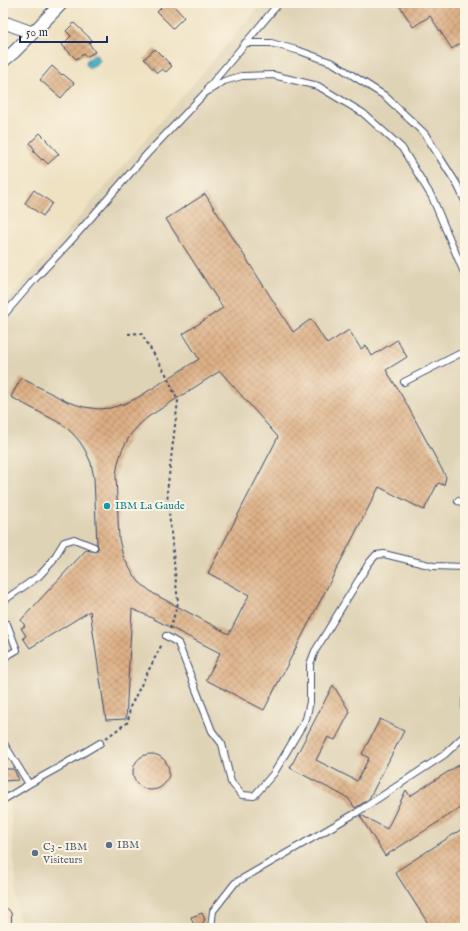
<svg xmlns="http://www.w3.org/2000/svg" width="468" height="931" viewBox="0 0 468 931" font-family="'IM FELL English',serif">
<style>
.built{fill:#dfd3b6}
.water{fill:url(#water-ripples);stroke:#2f6f90}
.building{fill:url(#building-cross-hatch);fill-rule:evenodd}
.lines{fill:none;stroke-linecap:round;stroke-linejoin:round}
.lane-casing{stroke:#3b4a6d;stroke-width:8}
.street-casing{stroke:#3b4a6d;stroke-width:14}
.secondary-casing{stroke:#3b4a6d;stroke-width:18}
.path{stroke:#3b4a6d;stroke-width:2;stroke-dasharray:3 3;stroke-linecap:butt}
.lane{stroke:#fff;stroke-width:6}
.street{stroke:#fff;stroke-width:12}
.secondary{stroke:#fee3d1;stroke-width:16}
.culture-dot{fill:#0f9aa8;stroke:#fcf5e5;stroke-width:1.5}
.service-dot{fill:#5c6f8a;stroke:#fcf5e5;stroke-width:1.5}
.labels{text-anchor:middle;dominant-baseline:central;stroke-width:4;stroke-linejoin:round;paint-order:stroke}
.culture-label{font-size:11px;fill:#0d838f;stroke:#fcf5e5;text-anchor:start}
.service-label{font-size:11px;fill:#4e5e75;stroke:#fcf5e5;text-anchor:start}
</style>
<defs>
<pattern id="water-ripples" width="26" height="14" patternUnits="userSpaceOnUse"><rect width="26" height="14" fill="#43afc1"/><path d="M2 4q2-2 4 0t4 0M15 11q2-2 4 0t4 0" fill="none" stroke="#378fa0"/></pattern>
<pattern id="building-cross-hatch" width="8" height="8" patternUnits="userSpaceOnUse"><rect width="8" height="8" fill="#ddaf84"/><path d="M0 0l8 8M0 8l8-8" fill="none" stroke="#b28f6f"/></pattern>
</defs>
<rect width="100%" height="100%" fill="#fcf5e5"/>
<filter id="ink" filterUnits="userSpaceOnUse"><feTurbulence type="fractalNoise" baseFrequency=".025" numOctaves="2"/><feDisplacementMap in="SourceGraphic" scale="8" xChannelSelector="R" yChannelSelector="G"/><feConvolveMatrix kernelMatrix="1 2 1 2 8 2 1 2 1" color-interpolation-filters="sRGB"/></filter>
<filter id="wash" filterUnits="userSpaceOnUse"><feTurbulence type="fractalNoise" baseFrequency=".012" numOctaves="4" result="noise"/><feDisplacementMap in="SourceGraphic" scale="16" xChannelSelector="R" yChannelSelector="G"/><feGaussianBlur stdDeviation="0.9" result="paint"/><feColorMatrix in="noise" values="0 0 0 0 0 0 0 0 0 0 0 0 0 0 0 0 0 1.4 0 .05"/><feComposite in="paint" operator="in"/></filter>
<g filter="url(#wash)">
<rect width="100%" height="100%" fill="#efe2c3"/>
<!-- built -->
<path class="built" d="M262,3H465V928H21L18,915L10,804L3,791V308L16,291Z"/>
<!-- water -->
<path class="water" d="M96,54L100,61L89,69L86,64L87,60Z"/>
<g id="blocks">
<!-- building -->
<path class="building" d="M156,3H171L184,17L173,28L157,12L161,8Z
M398,3H465V40L452,49L430,16L413,27Z
M74,23L92,40L89,43L95,52L86,57L84,54L76,59L62,45L71,36L66,31Z
M155,49L172,66L166,72L162,69L157,73L144,59Z
M52,66L62,75L63,74L74,83L61,98L40,80Z
M40,133L47,140H46L59,154L48,164L43,159L42,160L33,151L35,150L30,143Z
M34,190L52,203L43,216L25,203Z
M205,194L293,332L311,319L327,344L349,330L361,349L366,345L372,356L397,340L407,357L386,370L405,401L446,477L444,485L438,483L424,510L379,487L264,710L206,680L220,653L146,615L132,609L126,719L106,720L90,611L30,648L23,638L26,636L21,628L25,626L21,620L86,550L96,552L98,549V546L97,544L94,478L91,463L85,450L80,442L74,435L66,427L58,422L11,397L21,378L68,402L84,407L99,409L110,408L124,404L137,398L199,359L183,334L223,308L166,219ZM220,371L278,437L208,573L249,595L229,634L154,594L139,582L130,569L123,556L119,539L116,476L118,463L122,450L131,434L139,425L148,417Z
M333,685L350,712L335,740L328,737L316,760L357,781L369,758L362,754L380,719L404,731L369,799L355,808L348,798L290,768Z
M133 772a18 18 0 1 1 36 0a18 18 0 1 1-36 0Z
M465,761V805L385,856L360,816L361,815L387,829L406,790L410,796Z
M6,769H14L19,780L3,781Z
M465,827V920L452,928H431L395,872Z
M202,913L205,920L201,926L195,928L191,917Z"/>
</g>
</g>
<g filter="url(#ink)">
<use href="#blocks" fill-opacity="0" stroke="#3b4a6d" stroke-width="1"/>
<g class="lines">
<defs>
<path id="lane" d="M245,43H271L300,51L333,63L385,96L425,134L458,186L465,201
M208,88L279,3
M3,316L34,280L68,244L147,154L205,93L224,81L242,76L273,75L318,86L363,113L402,148L432,197L465,275
M404,382L465,351
M458,501L465,503
M3,601L39,576L51,563L64,542L74,539L94,547
M166,636L178,643L212,731L222,744L231,782L242,795L254,796L274,773L306,719L310,702V664L315,651L369,563L376,555L384,554L433,566L465,567
M3,658L17,650L7,624
M465,700V708
M3,742L29,784
M3,800L29,784L63,765L100,743
M211,928L213,911L235,883L311,839L356,813L444,755L465,735"/>
<path id="street" d="M3,22L33,33
M3,61L14,52L62,3"/>
<path id="secondary" d="M3,916V928"/>
</defs>
<!-- lane casing -->
<use href="#lane" class="lane-casing"/>
<!-- street casing -->
<use href="#street" class="street-casing"/>
<!-- secondary casing -->
<use href="#secondary" class="secondary-casing"/>
<!-- path -->
<path class="path" d="M128,334L141,333L166,374L178,401L167,492L178,603L170,629
M106,738L128,722L130,707L162,644"/>
<!-- lane -->
<use href="#lane" class="lane"/>
<!-- street -->
<use href="#street" class="street"/>
<!-- secondary -->
<use href="#secondary" class="secondary"/>
</g>
</g>
<!-- markers -->
<circle class="culture-dot" cx="107" cy="506" r="4"/>
<g class="service-dot">
<circle cx="109" cy="845" r="4"/>
<circle cx="35" cy="853" r="4"/>
</g>
<g class="labels">
<!-- culture labels -->
<g class="culture-label">
<text x="115" y="506">IBM La Gaude</text>
</g>
<!-- service labels -->
<g class="service-label">
<text x="117" y="845">IBM</text>
<text x="43" y="847">C3 - IBM<tspan x="43" dy="13">Visiteurs</tspan></text>
</g>
</g>
<!-- margin -->
<rect width="468" height="931" fill="none" stroke="#fcf5e5" stroke-width="16"/>
<!-- scale -->
<path d="M20 36v6h87v-6" fill="none" stroke="#1b2f5e" stroke-width="2"/>
<text x="26" y="36" font-size="12" fill="#1b2f5e" stroke="#fcf5e5" stroke-width="3" paint-order="stroke">50 m</text>
</svg>
